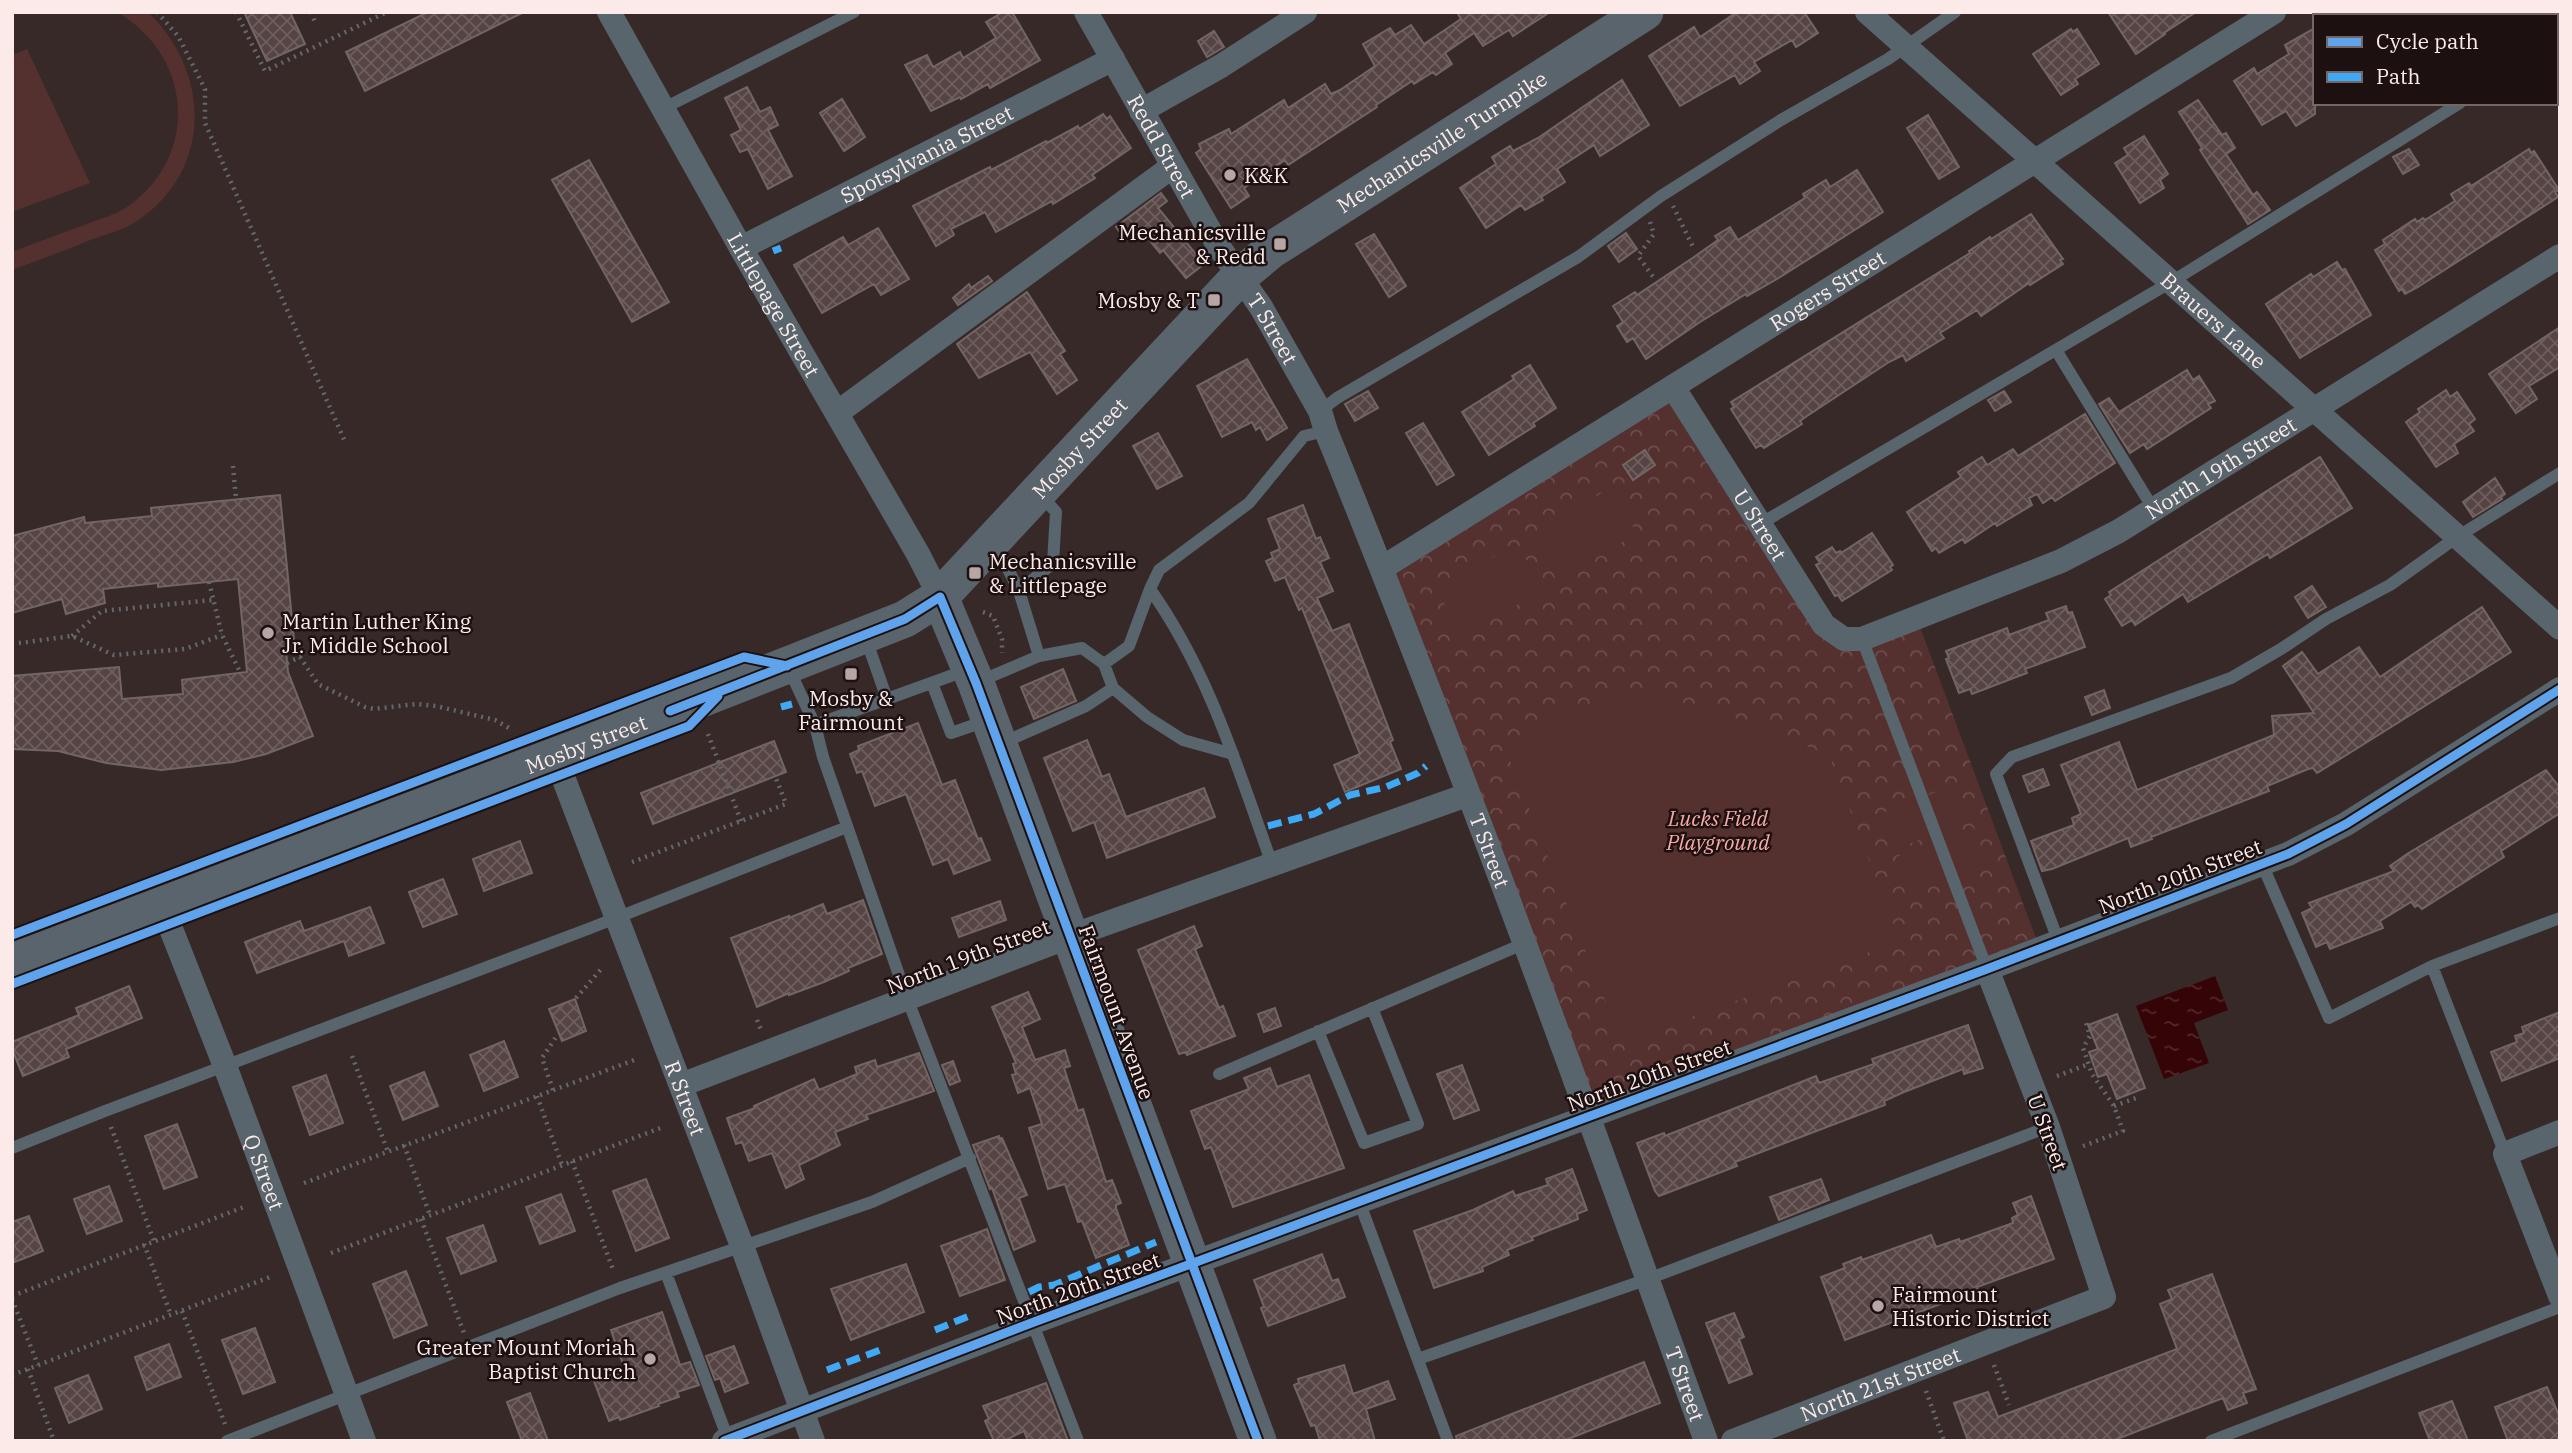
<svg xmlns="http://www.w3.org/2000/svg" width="2572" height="1453" viewBox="0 0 2572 1453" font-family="'IBM Plex Serif',serif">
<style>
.park{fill:url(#park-crowns)}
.garden{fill:#54302f}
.water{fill:url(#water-ripples)}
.building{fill:url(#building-cross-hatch);stroke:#726665;stroke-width:2}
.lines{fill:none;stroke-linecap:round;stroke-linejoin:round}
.path{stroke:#64686c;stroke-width:4.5;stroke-dasharray:2 5;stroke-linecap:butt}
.service{stroke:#58656d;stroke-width:12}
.minor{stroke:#58656d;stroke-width:24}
.primary{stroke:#5a646c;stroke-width:37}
.quiet{stroke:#3fa9f5;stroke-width:7;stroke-dasharray:14 7;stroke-linecap:butt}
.cycleway-casing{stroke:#1c1010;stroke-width:13}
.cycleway{stroke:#60a3ed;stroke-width:9}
.poi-dot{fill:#b7a6a5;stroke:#1c1010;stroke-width:2.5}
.labels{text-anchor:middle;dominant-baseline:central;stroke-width:5;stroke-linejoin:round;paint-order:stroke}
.street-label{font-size:21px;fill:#fceae9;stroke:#1c1010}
.poi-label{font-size:21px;fill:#fceae9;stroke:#1c1010;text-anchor:start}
.park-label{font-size:21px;font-style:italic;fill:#f9a9a7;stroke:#1c1010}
</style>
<defs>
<pattern id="park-crowns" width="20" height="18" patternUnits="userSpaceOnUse" patternTransform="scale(1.75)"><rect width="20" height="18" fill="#54302f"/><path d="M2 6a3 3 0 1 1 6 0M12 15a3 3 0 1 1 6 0" fill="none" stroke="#6e4e4d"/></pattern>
<pattern id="water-ripples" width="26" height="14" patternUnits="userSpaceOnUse" patternTransform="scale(1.75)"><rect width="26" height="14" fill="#350407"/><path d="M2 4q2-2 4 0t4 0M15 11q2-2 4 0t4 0" fill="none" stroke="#53292b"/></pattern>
<pattern id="building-cross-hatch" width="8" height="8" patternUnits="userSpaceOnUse" patternTransform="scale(1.75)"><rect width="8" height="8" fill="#564343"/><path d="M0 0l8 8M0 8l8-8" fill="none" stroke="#6f5e5e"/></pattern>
</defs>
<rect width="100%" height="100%" fill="#372928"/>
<!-- park -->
<path class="park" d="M1671,388L1834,640L1916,616L2040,949L1587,1117L1380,568Z"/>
<!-- garden -->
<path class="garden" d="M117,12H148C211,72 213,170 137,221C124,230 107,234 93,239C66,250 39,260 12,270V252C37,242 62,233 87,224C100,219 115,215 127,207C200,156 193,56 117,12Z
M27,49L90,183L12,212V55Z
M1610,488L1637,533L1558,581L1530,536Z
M1516,543L1544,589L1462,638L1438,591Z
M1642,694L1715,710L1829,755L1900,941L1631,1039L1619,1035L1505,748C1553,716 1583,700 1642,694Z
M1957,784L1971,820L1893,850L1880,814Z
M1973,827L1987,863L1910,893L1896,857Z"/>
<!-- water -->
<path class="water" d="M2215,976L2228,1010L2194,1023L2209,1063L2164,1079L2136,1006Z"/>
<!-- building -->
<path class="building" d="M244,12H290L305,44L267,61Z
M428,12H524L365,91L346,52Z
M1003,12H1012L1040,60L990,88L988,84L961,99L960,97L931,111L905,65L927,55L933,67L960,52L963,58L996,38L986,22Z
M1457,12H1550L1513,36L1509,30L1483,46L1474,33L1445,53L1452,64L1436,75L1433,72L1414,84L1412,81L1376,105L1377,107L1288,165L1285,160L1244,188L1249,196L1231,208L1196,153L1201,149L1199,144L1229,129L1231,134L1284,100L1288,108L1325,84L1331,94L1340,90L1375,66L1363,44L1390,28L1395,35L1411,25L1424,44L1461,19Z
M1737,12H1804L1818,33L1796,47L1792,40L1754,62L1760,71L1740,84L1735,75L1680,106L1649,56L1694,27L1700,37Z
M2108,12H2196L2164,33L2165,34L2136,54Z
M2315,28V114L2296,126L2286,111L2262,125L2234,81L2254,68L2257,74L2289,54L2285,45Z
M2071,29L2073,32L2077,29L2099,64L2075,79L2078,84L2061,95L2033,54Z
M1214,31L1224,47L1207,57L1198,41Z
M1622,80L1649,125L1600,156L1594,145L1557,169L1565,182L1541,197L1543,200L1525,210L1521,205L1486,228L1460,188L1496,164L1492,157L1510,146L1513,151L1538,138Z
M747,87L760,112L770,107L778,125L768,130L792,176L768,189L748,149L740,152L731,135L741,130L725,98Z
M842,99L865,137L844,151L820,113Z
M2198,100L2222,135L2226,133L2235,148L2226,154L2253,195L2257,192L2270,210L2248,224L2200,150L2202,148L2179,112Z
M1103,114L1107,119L1110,116L1131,148L1092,175L1095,178L1053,204L1052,201L996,232L985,212L951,229L954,235L936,246L913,206L990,167L991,170L1046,141L1047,143L1078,126L1079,129Z
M1928,115L1959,167L1939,179L1907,128Z
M2144,136L2168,174L2160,180L2164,188L2140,203L2115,163L2128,155L2124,148Z
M2409,149L2419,165L2403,174L2393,157Z
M2529,149L2531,153L2534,151L2559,190L2555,192L2558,197L2418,287L2405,294L2402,289L2399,291L2375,250L2385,244L2383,240L2415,219L2417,222L2423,218L2425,220L2455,201L2451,194L2469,183L2471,186Z
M589,160L669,302L632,322L552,180Z
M1857,170L1883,212L1777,279L1747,296L1746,294L1700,322L1646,359L1633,338L1627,342L1617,326L1623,322L1613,306L1635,292L1637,295L1694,257L1718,240L1715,236L1730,227L1738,240L1805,198L1803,194L1826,180L1830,187Z
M1161,193L1167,201L1158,208L1204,264L1186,278L1163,250L1160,253L1136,224L1121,234L1116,227Z
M2031,214L2063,259L2060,260L2063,264L2030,285L2029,283L1981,316L1977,310L1940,333L1944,338L1906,361L1903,355L1889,362L1807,416L1800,421L1802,424L1764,448L1761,445L1756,448L1731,409L1734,407L1731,402L1970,253L1969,251L1990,237L1991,239Z
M878,228L909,279L881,295L874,284L822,313L794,265L843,237L848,245Z
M1626,233L1637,249L1619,262L1608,246Z
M1374,234L1406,286L1389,297L1356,244Z
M2337,262L2342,270L2345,269L2371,315L2300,358L2266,304L2311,274L2313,277Z
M988,276L992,281L958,305L953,298L969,284L971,288Z
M1027,292L1065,351L1060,354L1077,380L1057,394L1030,352L979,378L957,344Z
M2560,327V367L2529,386L2537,399L2516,413L2489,374Z
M1247,359L1287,428L1267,440L1260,427L1256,430L1252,422L1222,437L1197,386Z
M1530,365L1556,408L1533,423L1535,426L1489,455L1462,412L1514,379L1512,376Z
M2187,370L2193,380L2199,376L2215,401L2208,404L2211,408L2147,449L2144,444L2130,453L2099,404L2109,398L2119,412Z
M2446,390L2450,397L2457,392L2475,419L2469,424L2474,431L2454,444L2458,453L2436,467L2406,422L2420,412L2418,409Z
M1368,391L1378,408L1355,421L1345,404Z
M2004,391L2011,402L1995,411L1988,400Z
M2085,414L2115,463L2055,501L2052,497L2043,503L2037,494L2029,498L2032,505L1997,526L1995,523L1965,543L1963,539L1939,553L1936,548L1932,551L1907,512L1961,477L1958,472L1982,457L1987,465L2013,449L2018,456Z
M1423,423L1454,475L1437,485L1406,433Z
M1158,433L1182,476L1157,489L1133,446Z
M1645,450L1655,465L1633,480L1623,465Z
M2320,457L2352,508L2270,558L2268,554L2188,602L2183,594L2135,625L2132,620L2122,626L2105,599L2111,595L2109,592Z
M2495,478L2505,494L2501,497L2502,499L2473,517L2463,502Z
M280,495L295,651H286L288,672L313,736L266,754L233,762L161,770L106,763L58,751L12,749V676L119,667L122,699L183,694L182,680L247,672L238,579L158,587V583L103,589L105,603L66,614L62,599L12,613V536L84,517L85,523L152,516L151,508Z
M1303,505L1316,539L1320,537L1329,558L1320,562L1333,591L1317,598L1332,631L1349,624L1393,740L1390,742L1401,769L1345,792L1334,765L1360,754L1302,608L1299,610L1285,577L1275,581L1266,561L1273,558L1271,553L1280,549L1268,519Z
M1872,533L1893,565L1890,567L1892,570L1842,601L1838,595L1835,596L1816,565L1820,563L1816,557L1832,547L1836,553L1840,551L1841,553Z
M2312,586L2326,607L2308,618L2295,597Z
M2066,606L2068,613L2072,612L2085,647L2025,669L2027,673L1972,694L1970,689L1959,693L1946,659L1949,658L1946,651L2007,628L2009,635L2049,620L2046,613Z
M2482,607L2511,652L2348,754L2317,773L2313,768L2308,769L2267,786L2269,791L2151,837L2152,839L2131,847L2128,838L2052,869L2042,871L2031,841L2074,825L2072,818L2081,814L2061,765L2119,742L2137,790L2274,735L2272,716L2314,713L2283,666L2302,652L2318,674L2359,647L2380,677Z
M1063,669L1076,701L1034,719L1021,687Z
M2104,690L2110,708L2092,715L2085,697Z
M918,723L942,785L955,780L978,839L981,838L990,860L954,874L948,859L933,865L906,794L875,806L862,771L857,773L850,754L859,750L858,746Z
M1087,740L1102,777L1109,774L1126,817L1204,788L1215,817L1107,858L1094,822L1073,831L1044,758Z
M774,741L786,772L653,824L641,793Z
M2043,769L2049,785L2029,792L2023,776Z
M2546,770L2560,788V813L2501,851L2504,857L2422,909L2418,905L2415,907L2411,902L2380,921L2383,928L2330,949L2327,942L2316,947L2302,913L2312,908L2309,903L2394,871L2390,866L2407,854Z
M520,841L532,873L484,891L473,859Z
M443,879L457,914L423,927L409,892Z
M863,900L882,954L848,968L849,971L824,982L789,995V993L757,1007L731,938L789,916V918L823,904L827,914Z
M1000,901L1006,920L959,937L952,918Z
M370,907L384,943L349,956L344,941L257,973L245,942L300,921L304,931Z
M1194,926L1202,946L1195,949L1219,1008L1223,1006L1235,1036L1187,1055L1186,1052L1179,1054L1138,950Z
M129,986L142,1018L66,1049L69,1057L23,1076L12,1049V1042L79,1015L76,1008Z
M1028,992L1040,1019L1022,1027L1035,1060L1065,1050L1070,1066L1064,1068L1078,1111L1083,1109L1106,1182L1112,1180L1121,1203L1116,1205V1208L1129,1245L1096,1258L1082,1221L1078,1222L1065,1184L1048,1189L1029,1128L1042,1124L1030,1088L1018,1093L1012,1075L1016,1074L1013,1064L1016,1063L992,1007Z
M575,999L586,1031L562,1041L549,1009Z
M1275,1008L1281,1026L1264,1032L1258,1014Z
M2560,1012V1058L2502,1081L2491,1052L2517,1042L2515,1036L2524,1033L2522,1027Z
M2117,1014L2145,1088L2117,1099L2107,1074L2098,1077L2089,1052L2098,1049L2088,1025Z
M1968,1025L1983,1068L1964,1074L1963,1069L1904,1092L1884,1101L1885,1105L1735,1162L1737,1166L1659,1196L1655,1191L1637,1143L1664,1133L1665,1136L1816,1076L1819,1083L1874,1064L1872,1059Z
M504,1041L518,1077L484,1091L470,1055Z
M919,1053L934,1091L866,1115L868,1119L835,1132L840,1145L799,1165L804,1179L786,1188L772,1153L749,1161L742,1142L736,1144L727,1118L755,1108L754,1106L814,1079L819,1090L857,1074L855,1067L875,1060L877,1067Z
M953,1061L960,1081L950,1085L942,1065Z
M1462,1065L1479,1110L1454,1119L1437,1074Z
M1270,1068L1277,1087L1309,1075L1344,1168L1233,1207L1211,1147L1205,1149L1191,1111L1249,1089L1244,1078Z
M424,1072L438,1106L403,1120L390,1086Z
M326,1075L343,1123L310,1135L293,1087Z
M177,1124L197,1177L164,1189L145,1136Z
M999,1136L1000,1139L1002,1138L1027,1195L1019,1198L1035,1241L1014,1250L992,1188L990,1189L973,1145Z
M1572,1169L1587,1210L1577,1214L1578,1219L1532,1237L1533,1240L1507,1250L1509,1255L1482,1267L1483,1271L1434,1288L1414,1231L1473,1210L1513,1191L1515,1196L1548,1185L1546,1179Z
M646,1179L669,1238L636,1251L613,1191Z
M1821,1179L1829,1200L1779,1220L1770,1197Z
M109,1186L122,1221L87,1234L74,1199Z
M561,1194L575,1231L540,1244L526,1207Z
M2031,1196L2054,1259L1977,1287L1978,1290L1845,1340L1821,1277L1845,1268L1843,1264L1861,1257L1862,1260L1931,1235L1936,1247L1959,1239L1960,1242L2013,1223L2012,1218L2018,1215L2013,1203Z
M29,1216L43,1251L12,1263V1222Z
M483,1225L496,1261L461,1274L447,1238Z
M987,1229L1005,1280L960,1296L941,1246Z
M1322,1254L1332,1281L1338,1279L1345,1297L1268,1326L1261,1308L1264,1307L1254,1280Z
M906,1264L924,1312L851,1340L831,1289Z
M406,1271L427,1325L394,1338L373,1284Z
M2212,1274L2256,1389L2243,1393L2247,1403L2228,1410L2223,1398L2112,1441H1968L1954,1403L1988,1392L1998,1417L2177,1349L2160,1304L2172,1299L2168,1290Z
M662,1312L680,1365L690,1362L699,1385L677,1392L679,1397L658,1404L659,1406L620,1420L619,1417L609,1421L594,1381L625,1370L611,1330Z
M1734,1313L1744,1337L1739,1339L1752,1374L1729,1383L1706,1323Z
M255,1328L275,1382L243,1394L222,1340Z
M169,1344L181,1377L147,1390L135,1357Z
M734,1346L748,1383L725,1392L720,1378L715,1380L706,1356Z
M1644,1362L1660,1403L1563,1441H1457L1456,1436Z
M1344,1365L1353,1394L1388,1381L1395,1399L1366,1409L1375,1441H1320L1315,1425L1311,1426L1294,1385L1299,1383L1298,1379Z
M88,1375L102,1409L69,1423L55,1388Z
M1046,1383L1068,1441H1028L1024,1431L1004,1441H994L985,1421L989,1419L983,1406Z
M2547,1387L2560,1418V1441H2508L2495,1407Z
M530,1393L548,1441H522L507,1402Z
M2452,1401L2468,1441H2430L2419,1413Z"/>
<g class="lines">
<!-- path -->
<path class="path" d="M157,12L178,36L205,89V123L346,444
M236,12L265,71L387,12
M311,12L315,22
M1673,206L1694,249
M1650,222L1654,234L1638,256L1654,278
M233,466L236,499
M209,582L222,635L240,672
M983,612L993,616L1002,639V653
M72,636L102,611L213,600
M12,644L72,636L114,655L185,649L222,635
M287,663L300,657L318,684L365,707L374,709L416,704L436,706L495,720L509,728
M708,734L741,821
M632,862L786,804L775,776
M576,998L603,967
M757,1020L762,1032
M352,1056L388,1152
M2057,1076L2089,1064
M553,1090L542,1058L558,1034
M537,1096L562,1165
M2114,1106L2136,1098
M111,1127L154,1241
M404,1145L430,1215
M2083,1146L2123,1131L2114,1106L2092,1074L2083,1048L2090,1036L2085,1019
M572,1161L614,1272
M304,1183L637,1059
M421,1219L464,1333
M144,1244L171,1315
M331,1253L663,1127
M12,1296L244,1207
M12,1299L38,1365
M182,1311L225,1424
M1994,1365L2009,1405
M28,1369L54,1441
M12,1375L270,1277
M1926,1391L1944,1441"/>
<!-- service -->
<path class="service" d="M2556,44L2560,41
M664,108L854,12
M2056,350L2154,510
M1320,411L1337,398L1578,257L1661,196L1781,120L1888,59L1955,12
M1760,524L2171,282L2460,103
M995,543L1019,591L1039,656
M1019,591L1053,563L1056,512L1040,494
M865,636L887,699
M1862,639L1987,969
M1104,664L1129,646L1150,589
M789,669L815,725L967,670
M980,681L1039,656L1082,648L1104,664L1113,688L1147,717L1183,740L1233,754
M932,683L951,733L986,721
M815,725L823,757L907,998L1078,1441
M1002,743L1086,706L1113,688
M1272,864C1238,769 1209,672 1150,589L1159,570L1249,503L1304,436L1326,431
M2262,864L2329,1018L2432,966L2560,918
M2058,940L1996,774L2012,757L2231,678L2281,649L2326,619L2390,585L2457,537L2560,473
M2432,966L2505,1154
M1318,1031L1364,1143L1418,1124L1372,1008
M1219,1074L1523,944
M12,1148L105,1111L588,929L847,827
M1359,1201L1448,1441
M666,1273L728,1439
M1418,1359L1648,1279L2048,1127
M227,1441L620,1288L872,1202L970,1158
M2211,1441L2560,1307"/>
<!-- minor -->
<g class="minor">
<path id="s1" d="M609,12L741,248L918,554L940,597"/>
<path id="s2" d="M1086,12L1219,247L1261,307L1320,411L1326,431C1462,764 1584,1103 1706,1441"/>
<path id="s3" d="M1867,12L2560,628"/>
<path d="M1141,111L1221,66L1305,12"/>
<path id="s4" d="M741,248L1113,59"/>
<path id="s5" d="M1673,387L1824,625L1844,639H1862L2061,561L2119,531L2560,256"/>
<path d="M837,413L1173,166"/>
<path id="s6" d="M1382,568L2274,12"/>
<path id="s7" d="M555,756L742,1246L813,1441"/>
<path id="s8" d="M162,906L225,1066L364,1441"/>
<path d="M681,1085L1071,936L1467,795"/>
<path d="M2560,1132L2505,1154L2560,1296"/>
<path d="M724,1441L1034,1322L1987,969L2288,854L2346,824L2560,689"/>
<path id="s9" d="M1733,1441L2104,1297L2048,1127L1987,969"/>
</g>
<!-- primary -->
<g class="primary">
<path d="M940,597L976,683L1258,1441"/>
<path id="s10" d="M12,962L584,745L905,619L940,597L1240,276L1270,251L1645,12"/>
</g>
<!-- quiet -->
<path class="quiet" d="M773,251L781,248
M781,707L792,704
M1268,826L1314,814L1350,795L1386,787L1418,773L1426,766
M1029,1292L1039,1287L1054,1285L1156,1242
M935,1330L969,1316
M827,1370L880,1350"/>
<defs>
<path id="cycleway" d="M670,711L905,619L940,597L976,683L1258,1441
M12,935L744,657L787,666
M12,984L689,726L718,696
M724,1441L1034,1322L1987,969L2288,854L2346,824L2560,689"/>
</defs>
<!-- cycleway casing -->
<use href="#cycleway" class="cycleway-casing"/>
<!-- cycleway -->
<use href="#cycleway" class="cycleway"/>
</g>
<!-- markers -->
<g class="poi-dot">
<circle cx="1230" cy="175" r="7"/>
<rect x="1273" y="237" width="14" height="14" rx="3.5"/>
<rect x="1207" y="293" width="14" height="14" rx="3.5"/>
<rect x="968" y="566" width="14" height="14" rx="3.5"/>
<circle cx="268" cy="633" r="7"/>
<rect x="844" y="667" width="14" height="14" rx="3.5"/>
<circle cx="1878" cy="1306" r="7"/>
<circle cx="650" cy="1359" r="7"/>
</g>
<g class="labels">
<!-- street labels -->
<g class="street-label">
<text stroke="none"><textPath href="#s10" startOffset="1680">Mechanicsville Turnpike</textPath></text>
<text stroke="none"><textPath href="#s2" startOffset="154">Redd Street</textPath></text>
<text stroke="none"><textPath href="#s4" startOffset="208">Spotsylvania Street</textPath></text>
<text stroke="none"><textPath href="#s6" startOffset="525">Rogers Street</textPath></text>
<text stroke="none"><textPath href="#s1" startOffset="336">Littlepage Street</textPath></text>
<text stroke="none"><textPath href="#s3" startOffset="464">Brauers Lane</textPath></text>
<text stroke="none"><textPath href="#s2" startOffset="368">T Street</textPath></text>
<text stroke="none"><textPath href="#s10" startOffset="1202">Mosby Street</textPath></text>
<text stroke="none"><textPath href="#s5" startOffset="723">North 19th Street</textPath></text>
<text stroke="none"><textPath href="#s5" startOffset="163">U Street</textPath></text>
<text stroke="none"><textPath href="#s10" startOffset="614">Mosby Street</textPath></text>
<text stroke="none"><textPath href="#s2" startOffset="934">T Street</textPath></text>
<text transform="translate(2180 876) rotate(-21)">North 20th Street</text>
<text transform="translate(968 956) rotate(-21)">North 19th Street</text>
<text transform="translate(1117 1012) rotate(70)">Fairmount Avenue</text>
<text transform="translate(1649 1075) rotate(-20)">North 20th Street</text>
<text stroke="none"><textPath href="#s7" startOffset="366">R Street</textPath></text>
<text transform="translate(2048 1132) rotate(70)">U Street</text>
<text stroke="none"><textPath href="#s8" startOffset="285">Q Street</textPath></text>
<text transform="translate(1078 1288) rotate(-20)">North 20th Street</text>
<text stroke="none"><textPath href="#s2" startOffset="1502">T Street</textPath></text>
<text stroke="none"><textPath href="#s9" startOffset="158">North 21st Street</textPath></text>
</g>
<!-- poi labels -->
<g class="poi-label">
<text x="1244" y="175">K&amp;K</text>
<text x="1266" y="232" text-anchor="end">Mechanicsville<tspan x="1266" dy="24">&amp; Redd</tspan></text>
<text x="1200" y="300" text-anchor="end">Mosby &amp; T</text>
<text x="989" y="561">Mechanicsville<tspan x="989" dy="24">&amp; Littlepage</tspan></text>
<text x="282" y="621">Martin Luther King<tspan x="282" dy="24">Jr. Middle School</tspan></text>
<text x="851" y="698" text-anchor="middle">Mosby &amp;<tspan x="851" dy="24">Fairmount</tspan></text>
<text x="1892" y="1294">Fairmount<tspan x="1892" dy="24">Historic District</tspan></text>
<text x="636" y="1347" text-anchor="end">Greater Mount Moriah<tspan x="636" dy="24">Baptist Church</tspan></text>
</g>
<!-- park labels -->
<g class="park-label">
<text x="1718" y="818">Lucks Field<tspan x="1718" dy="24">Playground</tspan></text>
</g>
</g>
<!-- border -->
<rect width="2572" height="1453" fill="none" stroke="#fceae9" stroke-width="28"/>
<!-- legend -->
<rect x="2313" y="14" width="245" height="91" fill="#1c1010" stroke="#766767" stroke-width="2"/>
<rect x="2327" y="37" width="35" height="10" fill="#60a3ed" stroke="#766767" stroke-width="2"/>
<text x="2376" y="49" font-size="21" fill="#fceae9">Cycle path</text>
<rect x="2327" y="72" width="35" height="10" fill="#3fa9f5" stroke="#766767" stroke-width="2"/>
<text x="2376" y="84" font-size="21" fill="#fceae9">Path</text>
</svg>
